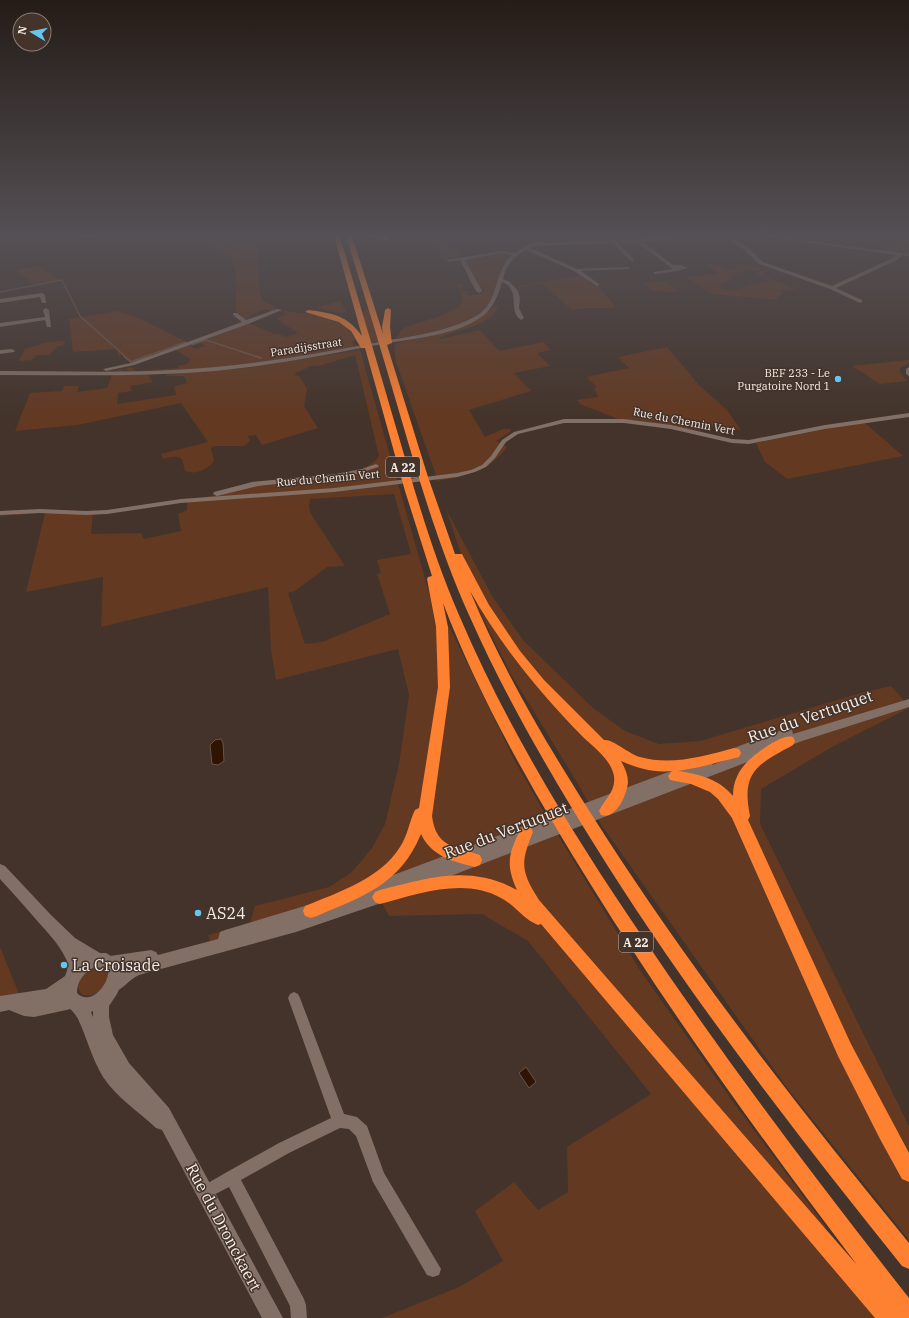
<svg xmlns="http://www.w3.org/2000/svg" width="909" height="1318" viewBox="0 0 909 1318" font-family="'IBM Plex Serif',serif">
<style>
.green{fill:#633921;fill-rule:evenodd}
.water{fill:#2f1303;stroke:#6b5447}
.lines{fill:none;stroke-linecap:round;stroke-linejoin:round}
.stream-far1{stroke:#6b5447;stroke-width:1.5}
.stream{stroke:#6b5447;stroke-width:2}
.minor{fill:#826f65;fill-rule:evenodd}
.tertiary{fill:#826f65;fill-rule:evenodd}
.secondary{fill:#826f65;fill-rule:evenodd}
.motorway{fill:#fe8131;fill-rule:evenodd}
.poi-dot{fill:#65c5ee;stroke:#43332a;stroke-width:1.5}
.labels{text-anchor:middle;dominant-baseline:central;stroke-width:3;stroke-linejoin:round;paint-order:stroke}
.far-street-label{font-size:11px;fill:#f6ece6;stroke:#43332a}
.far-poi-label{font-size:11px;fill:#f6ece6;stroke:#43332a;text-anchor:end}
.shield{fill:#43332a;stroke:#c0b4ae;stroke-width:1}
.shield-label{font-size:12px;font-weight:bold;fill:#f6ece6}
.near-street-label{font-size:16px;fill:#f6ece6;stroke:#43332a}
.near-poi-label{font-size:16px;fill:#f6ece6;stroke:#43332a;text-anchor:start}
</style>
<rect width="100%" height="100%" fill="#43332a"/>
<!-- green -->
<path class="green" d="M177,236H282L261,245L257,252L260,294L263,301L277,308L272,312L266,309L250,315L252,317L245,319L236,311V270L233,266L232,257L208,247Z
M396,236H434L463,254L449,257L451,260L444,261C433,236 420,239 396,236Z
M436,236H474L469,238H477L483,242L472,248L466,243L452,245Z
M909,236V254L876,250Z
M502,253L510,254V256C497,270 500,279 494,295C480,327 427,333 396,339L401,330L406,327C418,322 460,313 462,301C463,296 458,288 456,284H463L461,289L463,291H469L467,294L468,296L480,294L485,291V289L480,288L465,260Z
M706,264L723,265L728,270L738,269L735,265L749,264L754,269L761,268L760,266L767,268L737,273L730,281L719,285C728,295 740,288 751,285C754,284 758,285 761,285L760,284L761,283H771L757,273L769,268L772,270L764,273L763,276L798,290L780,291L783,294L776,297L779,300L712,294L686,277L718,274Z
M38,265L56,278L62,280L33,285L17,271Z
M582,275L599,287L617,308H585L572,310L542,283L519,288L517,286Z
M665,281L680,292L652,291L643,283Z
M340,301L347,312L338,313L316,308Z
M494,306L498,308C486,328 458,329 439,338L440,339L480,330L499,351L544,342L550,350L537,353L550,366L514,373L531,391L469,410L485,437L503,429H511L510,432L496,441L507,447C490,471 466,476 438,481L396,362L394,348L396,343C429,336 469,332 494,306Z
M368,309L378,342L371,343L362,312Z
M118,311L143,320L186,342L131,363L123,354L119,356L116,349L73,352L69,319Z
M282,311L320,315L345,323L356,340L352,341L354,347C290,359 225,369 159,371C145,371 128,374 114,371L122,369L124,371L128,370L126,368L131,367L136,371L178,368V366L187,364L190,359L176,350L189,345L196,349L205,346L199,342L249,323L274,334L277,333L286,337L298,333L276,318L287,314Z
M66,341L62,346H58L49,355H36L32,360L19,361L25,349L48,342Z
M667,347L700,386L727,410L741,430L701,425L702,431L642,421L618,419L580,404L577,400L598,397L594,388L597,387L586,377L629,368L618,357Z
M360,350L430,596L435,626H449L515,761L547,817L640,970L731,1099L826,1227L814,1238L878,1318H382L459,1287L503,1261L475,1211L514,1182L538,1210L568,1192L567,1147L651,1094L528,941L482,914L389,916L382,903L214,953L208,935L250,924L255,906L329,887L352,872L372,848L385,824L399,764L409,695L398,649L276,680L271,650L268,587L101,627L103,577L26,592L45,513L0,516V512L47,509L93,512L91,534L141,533L144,539L181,531L178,514L187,510V500L222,494L261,484L311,481L338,476L339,473C355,470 369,470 379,456L355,355L319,366H311L294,374L300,377L307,389L304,406L318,428L262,445L256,435L248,436L250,440L247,444L244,446H214L211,448L214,461C207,470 196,475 185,471L182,459C176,455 170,457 163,459L161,454L208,442L181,403L78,425L15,431L30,393L62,391L64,386H79L77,392L107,388L112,375L147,374L153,382L130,386L132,391L118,393L117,404L176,395L174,386L187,383L184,376H165L168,374L247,368ZM394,494L411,554L377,560L381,573L377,574L390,614L322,642L305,644L288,593L295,591L327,567L345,566L311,514L309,507L310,499Z
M909,360V363L900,368V373L907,381L880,384L852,366Z
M865,423L903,456L787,479L765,462L756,443L836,427Z
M446,509L492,596L523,640L593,708L625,731L659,744L700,741L861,693L891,686L909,706V708L832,747L761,789L760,824L909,1126V1240L787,1088L602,826L575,779L512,676L476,604L485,599L461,554Z
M0,947L19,994L0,998Z
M96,967L102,968L108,973C108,986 97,998 83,995C71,985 84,970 96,967Z"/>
<!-- water -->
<path class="water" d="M221,739L223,743L224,761L218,765L212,764L210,745L215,740Z
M526,1067L536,1082L529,1088L519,1073Z"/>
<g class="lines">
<!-- stream-far1 -->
<path class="stream-far1" d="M215,236L245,249
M248,249L253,248
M0,292L62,280L80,316L126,357
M192,345L206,340L258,357
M144,357L186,342"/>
<!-- stream -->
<path class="stream" d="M124,356L131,362L147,356
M255,356L261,358"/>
<!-- minor -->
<path class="minor" d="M77,236H99L83,239Z
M550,236H556L541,243L707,236L663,241L642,242L673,265H681L688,268L677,271L656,274H654V272L673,269L637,242L618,243L634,260V261L632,262L613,243L535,246L530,248L577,269L628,267L630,268L628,269L581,271L599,284V285L597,286L574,271L526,250C514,256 506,266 503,279L510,282L518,291L520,298L519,308L524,318L521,320C507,311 522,290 502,282C499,294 493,308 483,316C455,336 415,338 382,344C326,355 271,366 215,371C143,377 71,375 0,375V371C72,371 144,374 215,367C268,362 321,353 374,343C409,336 448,333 479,314C500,300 493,271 512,255L502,253L465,260L482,291L479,293L476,291L460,260L449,262L447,261V260L502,251L515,253L524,247Z
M724,236H729L747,247L763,262L832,286L893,258L897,255L760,236H772L909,254V256L902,255L897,260L836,288L862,300V302L860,303L830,289L759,264L743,249Z
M42,293L45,295L46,303H42L40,297L0,303V299Z
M46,308L49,310L51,327H47L45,320L0,327V323L45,317L43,310Z
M277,309L282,310L248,324L134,365L106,371L103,369L131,363L242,322L233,315V313H237L246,320Z
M12,349L15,351L14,352L0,354V350Z
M909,367V376L906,374V369Z
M909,413V417L825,429L749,444L732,443L671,429L624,423H564L518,434L506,442L495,458L486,467L475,472L457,477L334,492L181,503L107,514L86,515L39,513L0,515V511L39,509L86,511L107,510L181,499L334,488L457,473L471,470L482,465L491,456L502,440L514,432L564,419H624L671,425L732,439L749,440L825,425Z
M376,464L379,466L378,467L350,476L258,486L217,496L213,494L214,492L252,482L336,474L362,469Z
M294,992L298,994L300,998L344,1114L357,1117L367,1126L384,1173L441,1269L439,1275L433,1277L427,1275L373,1182L356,1136L349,1129L340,1128L289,1153L241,1180L304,1299L306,1305L307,1318H291L290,1306L229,1187L206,1199L201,1197L199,1192L201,1187L227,1172L279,1143L331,1118L288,998L290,994Z"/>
<!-- tertiary -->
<path class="tertiary" d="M909,699V707L802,741L414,890L409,889L408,883L391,889L394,894L392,899L387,901L296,932L139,975C130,979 124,988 115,992L110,989L107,984L110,979L119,970H110L105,968L102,963L105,958L110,956L151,950L156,952L158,955L218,939L220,932L225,930L318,902L323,904L325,908L356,898L354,894L356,889L703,759L707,758L711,759L713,763L712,765L726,760L723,758L721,755L723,752L788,728L792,730L793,734Z
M71,972L76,975L79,980L76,985L65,995L75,994L80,997L83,1002L80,1007L34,1017L24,1016L9,1010L0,1012V996L46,989Z"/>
<!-- secondary -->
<path class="secondary" d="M0,864L5,866L51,915L75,938L100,953H106L118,960L123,972V980L117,994L109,1006V1017L113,1035L129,1063L169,1108L283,1318H262L162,1130L156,1128C138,1111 117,1098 103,1077C92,1059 87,1038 78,1019C73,1009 63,1005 61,994C59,981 72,971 66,959C58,942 45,930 33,916C22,903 11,891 0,879ZM95,967L104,968L108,970C110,984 90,1007 77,993C77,981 84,972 95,967ZM93,1011V1017L91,1012Z"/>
<!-- motorway -->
<path class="motorway" d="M334,236H340C358,299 377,361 395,424C414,488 432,553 459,615C508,730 574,836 644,939C727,1062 817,1181 909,1298V1318H875L541,924L538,925C524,920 515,905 501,898C464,877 418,894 380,904L375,902L372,897L375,892L380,890C428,878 470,864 517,890C505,864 509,853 521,828L526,826L531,828L533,832C520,864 521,871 539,900L857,1265C764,1142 673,1017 591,885C535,795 481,702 443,603L448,627L450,687L432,816C436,848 455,846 480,855L482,860L480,865L475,867C454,862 431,856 421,834C400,885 363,896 317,916L311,918L305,916L303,911L305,906C339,892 380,879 400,847C408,835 409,822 415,810L419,808L438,687L436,627L427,579L428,577L432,576L405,491L365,348H361L351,331L339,322L305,312L308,310C332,313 347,315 362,336Z
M346,236H352L383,334L382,327L385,310L388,308L391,310L390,327L392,343L387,345L428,477L455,554H462L489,605L520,651L544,680L604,740C613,739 629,754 640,757C671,766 704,756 734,748L739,749L741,753L739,757L700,767L678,771C699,774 719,779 733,796C733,770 751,756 772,743C779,740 785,735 793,737L795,741L793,745C757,765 741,771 750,816L748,820L851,1044L909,1153V1182L902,1179L880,1139L838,1056L732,818L718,799L710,792L691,784L670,780L668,776L672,771C654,773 637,768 621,761C625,768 628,775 628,782C627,795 616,820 601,815L599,811C605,798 616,792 614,776C611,760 595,748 584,738C540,693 501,646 470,591C505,676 554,756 604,834C696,977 801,1111 909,1243V1269L902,1266C793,1130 686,992 594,844C548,770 504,694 469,615C438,546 417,473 396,401C380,346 363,291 346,236Z
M367,236H379L389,239L386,241Z"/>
</g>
<!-- sky -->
<linearGradient id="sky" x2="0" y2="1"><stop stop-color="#251c17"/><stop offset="0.56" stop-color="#555055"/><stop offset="1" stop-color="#555055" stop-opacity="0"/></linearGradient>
<rect width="909" height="420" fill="url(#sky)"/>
<!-- markers -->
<g class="poi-dot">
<circle cx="838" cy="379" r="4"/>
<circle cx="198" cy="913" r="4"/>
<circle cx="64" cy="965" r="4"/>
</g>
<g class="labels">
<!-- far-street labels -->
<g class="far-street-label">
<text transform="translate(306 347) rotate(-9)">Paradijsstraat</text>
<text transform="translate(684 421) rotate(11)">Rue du Chemin Vert</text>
<text transform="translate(328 478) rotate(-5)">Rue du Chemin Vert</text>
</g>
<!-- far-poi labels -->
<g class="far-poi-label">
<text x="830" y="373">BEF 233 - Le<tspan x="830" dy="13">Purgatoire Nord 1</tspan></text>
</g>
<!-- shield labels -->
<g class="shield">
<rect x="386" y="457" width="34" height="20" rx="3"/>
<rect x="619" y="932" width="34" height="20" rx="3"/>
</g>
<g class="shield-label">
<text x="403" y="467">A 22</text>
<text x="636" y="942">A 22</text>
</g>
<!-- near-street labels -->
<g class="near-street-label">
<text transform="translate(810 716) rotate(-19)">Rue du Vertuquet</text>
<text transform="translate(506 830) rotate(-21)">Rue du Vertuquet</text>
<text transform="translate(224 1227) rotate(62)">Rue du Dronckaert</text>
</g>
<!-- near-poi labels -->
<g class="near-poi-label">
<text x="206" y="913">AS24</text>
<text x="72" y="965">La Croisade</text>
</g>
</g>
<!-- north arrow -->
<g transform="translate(32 32) rotate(280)"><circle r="19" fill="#43332a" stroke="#8b7d75"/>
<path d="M0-3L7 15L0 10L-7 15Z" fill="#65c5ee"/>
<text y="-6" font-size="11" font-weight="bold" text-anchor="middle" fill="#f6ece6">N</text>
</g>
</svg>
